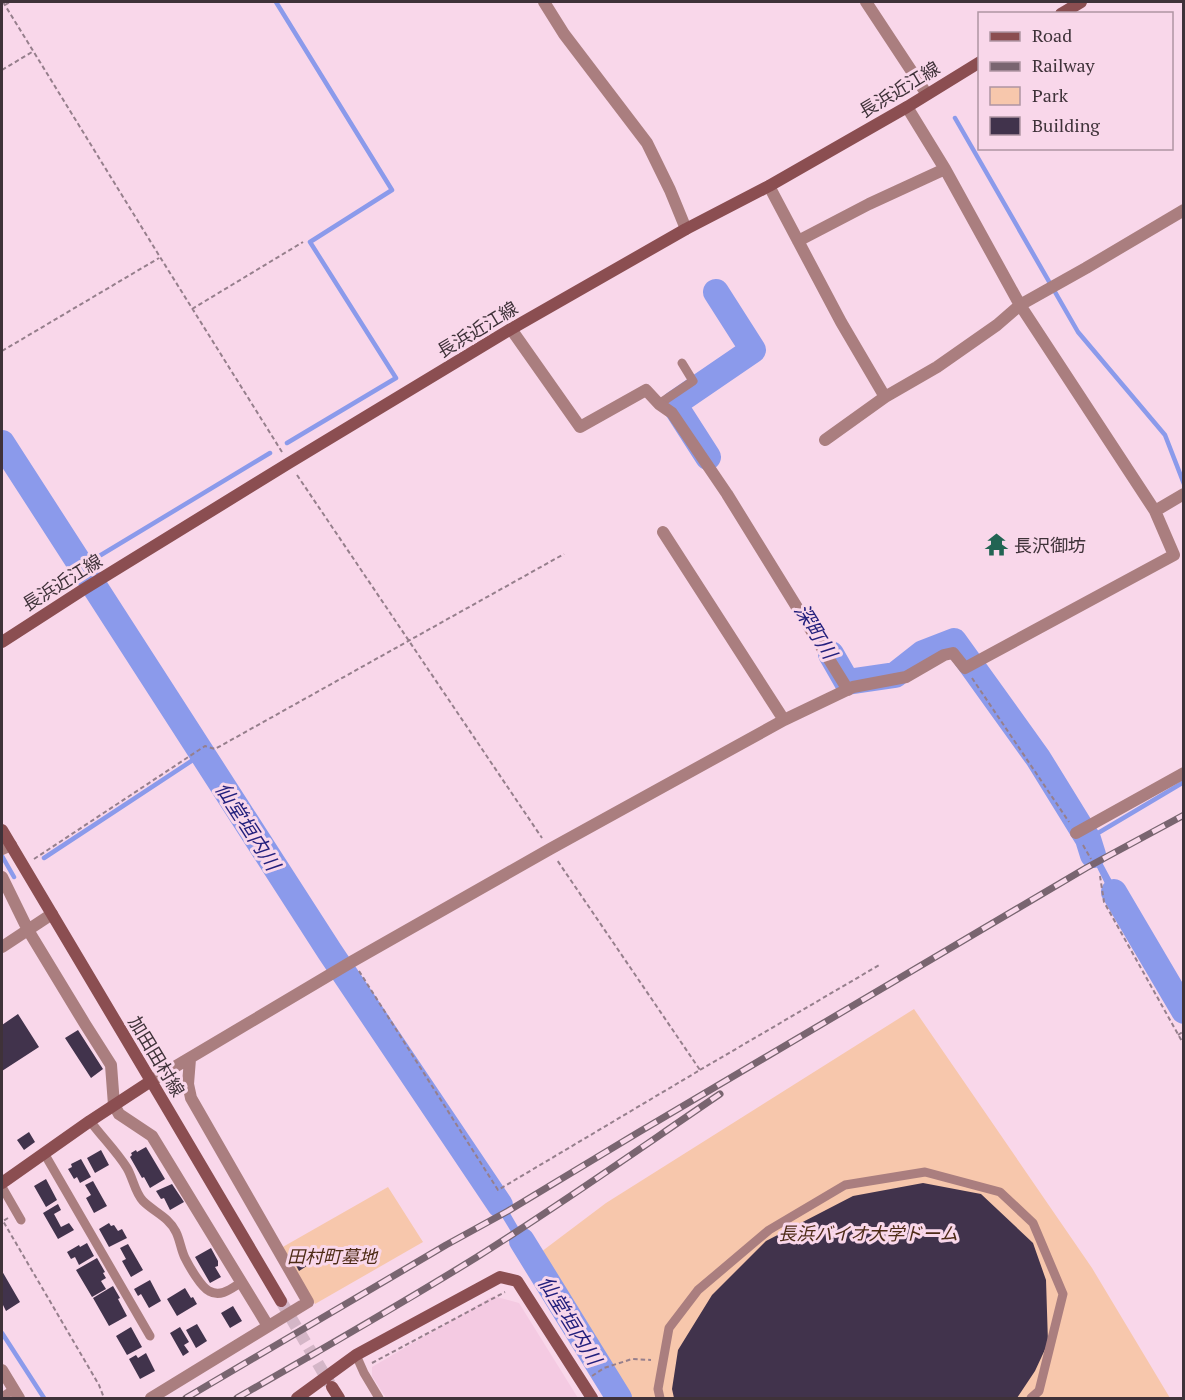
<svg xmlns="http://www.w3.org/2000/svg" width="1185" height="1400" viewBox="0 0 1185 1400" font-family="'PT Serif','Noto Sans JP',serif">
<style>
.built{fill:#f4cae2}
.green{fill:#f7c7ac}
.water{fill:#8b9aeb}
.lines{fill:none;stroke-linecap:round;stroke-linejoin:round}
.stream{stroke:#8b9aeb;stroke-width:4.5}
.river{stroke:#8b9aeb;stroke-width:26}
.building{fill:#41334c}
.secondary-tunnel{stroke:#d4b6c7;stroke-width:12;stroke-dasharray:12 6;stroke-linecap:butt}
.path{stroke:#967f8c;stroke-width:2;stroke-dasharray:4.5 3;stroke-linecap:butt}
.lane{stroke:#aa7e7f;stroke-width:9}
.street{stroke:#aa7e7f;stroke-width:12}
.secondary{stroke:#8b4e51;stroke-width:12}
.rail-casing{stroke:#796570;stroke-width:7}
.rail{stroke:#f9d7ea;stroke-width:4.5;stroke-dasharray:14;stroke-linecap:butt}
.labels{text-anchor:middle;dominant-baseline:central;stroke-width:6;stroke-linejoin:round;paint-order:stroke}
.street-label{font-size:18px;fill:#3f3239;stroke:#f9d7ea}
.poi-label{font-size:18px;fill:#3f3239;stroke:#f9d7ea;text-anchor:start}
.park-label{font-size:18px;font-style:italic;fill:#4d2b16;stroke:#f9d7ea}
.water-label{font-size:20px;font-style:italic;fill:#23207d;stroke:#f9d7ea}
</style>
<rect width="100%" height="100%" fill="#f9d7ea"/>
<!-- built -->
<path class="built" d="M493,1296L519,1303L578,1398H386L372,1376V1367Z"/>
<!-- green -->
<path class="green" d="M914,1009L1092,1268L1170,1398H632L541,1252L606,1203Z
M388,1187L423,1242L315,1304L281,1248Z"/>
<!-- water -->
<path class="water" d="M1089,834L1097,853L1117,890L1110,894L1084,841Z
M504,1203L525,1239L518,1243L496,1207Z"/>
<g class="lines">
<!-- stream -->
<path class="stream" d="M276,2L392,190L310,242L396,378L287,443
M955,118L1078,332L1165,435L1184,484
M81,567L270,453
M1088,839L1184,782
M2,856L14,877
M44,858L202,754
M2,1333L44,1398"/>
<!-- river -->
<path class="river" d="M2,443L330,952L500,1205
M708,457L674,404L753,350L716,292
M831,654L847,682L895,675L923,653L954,641L1038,758L1088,839L1093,855
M1114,892L1184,1011
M522,1241L619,1398"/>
</g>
<!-- building -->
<path class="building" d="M18,1014L39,1047L2,1071V1025Z
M78,1030L103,1069L91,1078L65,1038Z
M29,1132L35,1142L24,1150L17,1140Z
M146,1147L165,1179L150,1188L144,1177L142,1178L130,1157L132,1155L131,1153L136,1150L137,1152Z
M101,1150L109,1165L95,1173L87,1158Z
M81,1159L91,1177L80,1183L77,1177L74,1179L68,1169L72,1167L71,1164Z
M46,1179L57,1200L46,1207L34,1186Z
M93,1181L107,1206L94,1213L86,1198L91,1195L85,1185Z
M923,1183L981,1194L1033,1243L1046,1280L1048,1343L1035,1371L1017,1398H674L672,1389L678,1350L712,1295L766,1241L853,1196Z
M172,1184L184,1202L170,1210L164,1198L161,1199L156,1191Z
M58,1204L61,1210L54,1214L61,1227L69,1223L74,1230L58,1239L43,1213Z
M109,1223L111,1226L114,1225L118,1231L122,1229L127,1238L109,1247L99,1229Z
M87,1243L94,1256L79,1265L75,1257L71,1259L67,1252L79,1245L80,1247Z
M128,1244L143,1270L131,1277L122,1261L126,1259L120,1248Z
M211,1248L218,1261V1266L215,1267L221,1277L210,1283L195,1257Z
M304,1253L310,1264L299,1271L293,1260Z
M97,1258L105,1272L103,1273L106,1278L101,1281L106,1289L92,1297L76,1270Z
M2,1271L20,1302L6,1311L2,1303Z
M150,1280L161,1301L149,1308L141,1294L138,1296L134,1289Z
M113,1286L120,1298L118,1299L127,1316L109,1326L93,1298Z
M185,1288L191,1298L193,1297L197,1304L177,1316L167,1299Z
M233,1306L242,1321L230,1328L221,1313Z
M197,1324L207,1341L196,1348L186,1330Z
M131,1327L142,1347L127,1355L116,1336Z
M180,1327L189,1342L184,1345L189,1352L183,1356L170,1333Z
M146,1353L155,1371L140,1379L129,1359L136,1355L138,1358Z"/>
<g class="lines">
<!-- secondary-tunnel -->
<path class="secondary-tunnel" d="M281,1301L330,1384"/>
<!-- path -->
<path class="path" d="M3,2L160,257L282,452
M5,5L10,2
M2,70L32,52
M192,309L303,242
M2,351L159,258
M297,475L542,838
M972,678L1069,822
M1083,845L1091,859
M34,859L205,746L215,749L564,554
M1100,876L1104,902L1184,1045
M359,971L498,1190L700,1070L557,860
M1178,1035L1184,1031
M700,1070L881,964
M8,1218L3,1221L99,1385L104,1398
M372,1363L505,1292
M592,1376L604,1368L632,1359L651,1360"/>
<!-- lane -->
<path class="lane" d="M659,404L693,381L682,363
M90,1121C102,1137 117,1152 127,1168C133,1178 135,1193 143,1201C154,1212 169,1217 176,1232C180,1240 181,1250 185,1258C189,1266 201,1287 209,1291C221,1298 232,1288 242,1282
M44,1153L150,1336
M2,1187L21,1220
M356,1355L364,1373L379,1398
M2,1397L13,1390
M660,1398L658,1389L669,1328L698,1290L769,1230L845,1185L925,1172L1000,1192L1033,1223L1063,1294L1039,1391L1031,1398"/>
<!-- street -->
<path class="street" d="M544,2L564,34L647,143L670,190L686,229
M866,2L926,93
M769,186L841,322L885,397
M798,241L869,204L945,169
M511,329L580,427L646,390L659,404L672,413L727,494L848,690
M825,440L885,397L937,367L997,325L1020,305L1086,268L1184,210
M1155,511L1184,494
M663,532L784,720
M1076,833L1184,773
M2,849L11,845
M2,877L28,930L85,1024L111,1065L114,1105L119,1114L152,1136L268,1326
M2,947L52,914
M151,1081L353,961L550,849L784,720L853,687L906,677L944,655L953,653L965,668L1174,555L1155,511L1020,305L945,169L907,107
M2,1370L19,1398
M151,1398L308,1302L191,1098L188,1084L190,1059"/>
<!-- secondary -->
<path class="secondary" d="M1061,14L1081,2
M2,642L81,591L289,463L511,329L686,229L769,186L907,107L980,62
M2,830L163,1101L281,1301
M2,1183L90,1121L151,1081
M332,1387L339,1398
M297,1398L356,1355L500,1277L517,1281L592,1398"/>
<defs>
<path id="rail" d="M186,1398L446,1245L508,1211L639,1132L1086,868L1184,815
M237,1398C317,1352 398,1306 477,1257C560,1205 639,1149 720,1094"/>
</defs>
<!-- rail casing -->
<use href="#rail" class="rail-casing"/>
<!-- rail -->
<use href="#rail" class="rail"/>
</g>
<!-- icons -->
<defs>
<symbol id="temple-bare" viewBox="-9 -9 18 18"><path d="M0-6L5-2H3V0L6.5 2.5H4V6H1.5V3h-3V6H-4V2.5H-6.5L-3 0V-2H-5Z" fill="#226453" stroke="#f9d7ea" stroke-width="2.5" paint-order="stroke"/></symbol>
</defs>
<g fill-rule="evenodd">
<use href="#temple-bare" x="980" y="528" width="33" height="33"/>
</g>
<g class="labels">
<!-- street labels -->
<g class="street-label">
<text transform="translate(899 89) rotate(-31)">長浜近江線</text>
<text transform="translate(477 329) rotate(-31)">長浜近江線</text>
<text transform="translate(62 582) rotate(-32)">長浜近江線</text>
<text transform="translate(157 1056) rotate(59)">加田田村線</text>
</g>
<!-- poi labels -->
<g class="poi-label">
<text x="1014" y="545">長沢御坊</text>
</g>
<!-- park labels -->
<g class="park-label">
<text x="868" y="1233">長浜バイオ大学ドーム</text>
<text x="332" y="1256">田村町墓地</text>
</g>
<!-- water labels -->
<g class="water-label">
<text transform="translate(816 631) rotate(58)">深町川</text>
<text transform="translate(248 826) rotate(57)">仙堂垣内川</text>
<text transform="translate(570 1320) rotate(58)">仙堂垣内川</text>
</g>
</g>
<!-- border -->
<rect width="1185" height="1400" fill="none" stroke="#3f3239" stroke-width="6"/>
<!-- legend -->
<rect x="978" y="12" width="195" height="138" fill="#f9d7ea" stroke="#af95a3" stroke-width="1.5"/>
<rect x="990" y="32" width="30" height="9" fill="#8b4e51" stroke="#af95a3" stroke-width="1.5"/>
<text x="1032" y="42" font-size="18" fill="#3f3239">Road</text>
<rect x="990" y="62" width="30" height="9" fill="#796570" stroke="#af95a3" stroke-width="1.5"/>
<text x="1032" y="72" font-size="18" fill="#3f3239">Railway</text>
<rect x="990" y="87" width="30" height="18" fill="#f7c7ac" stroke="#af95a3" stroke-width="1.5"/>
<text x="1032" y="102" font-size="18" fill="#3f3239">Park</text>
<rect x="990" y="117" width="30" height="18" fill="#41334c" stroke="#af95a3" stroke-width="1.5"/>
<text x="1032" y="132" font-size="18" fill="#3f3239">Building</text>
</svg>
